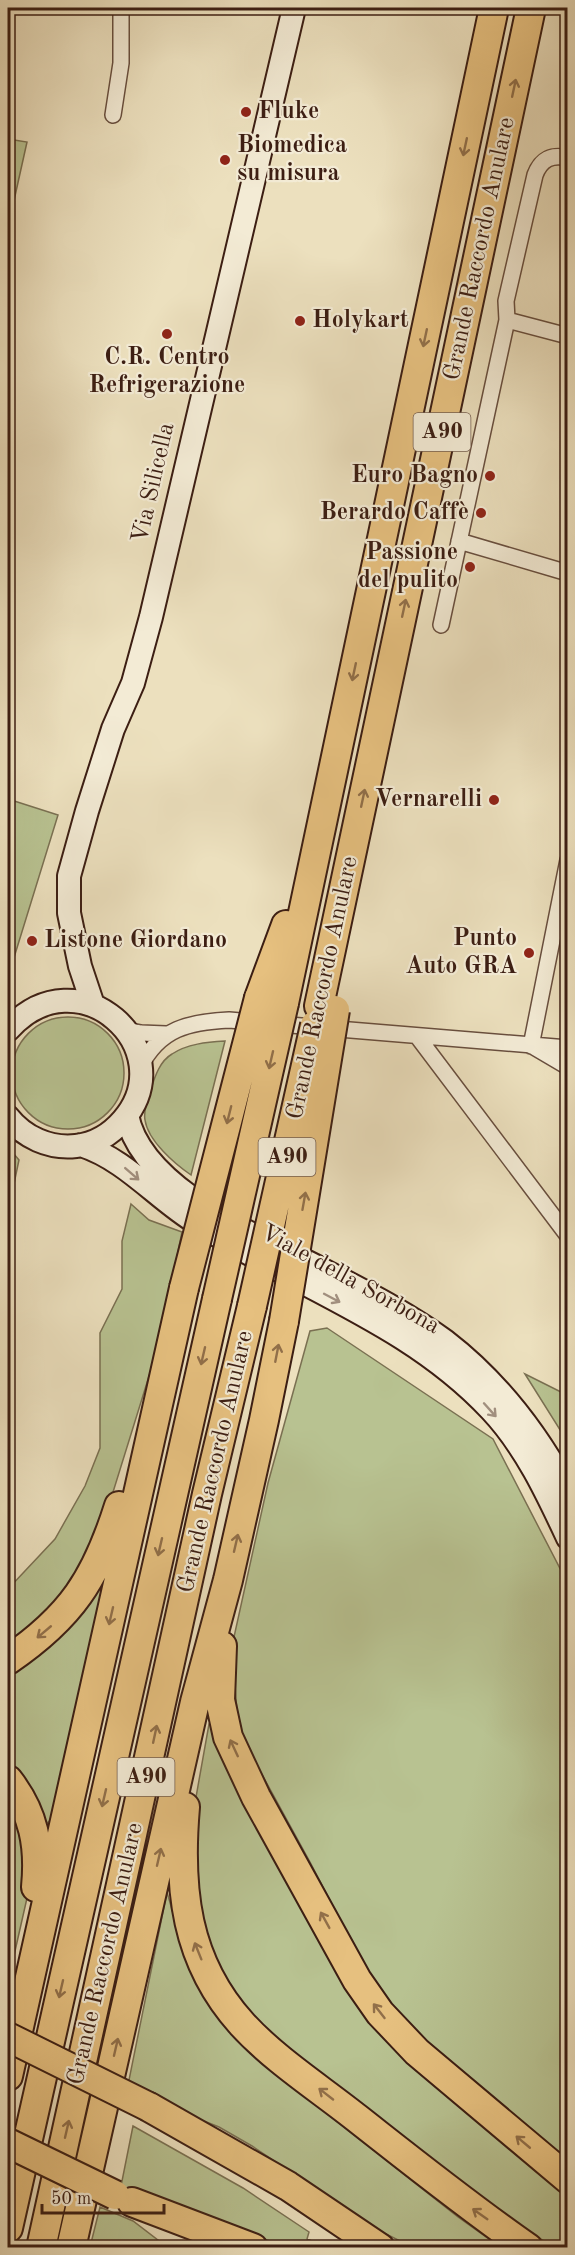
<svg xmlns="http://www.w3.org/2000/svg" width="575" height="2255" viewBox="0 0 575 2255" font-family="'Old Standard TT',serif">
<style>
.green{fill:#b8c291;stroke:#7a7052;stroke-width:1.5}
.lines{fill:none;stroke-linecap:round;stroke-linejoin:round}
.street-casing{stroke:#684e3e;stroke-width:18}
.secondary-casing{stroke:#3c1e13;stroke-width:26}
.highway-casing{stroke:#3c1e13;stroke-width:32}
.street{stroke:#f3ebd5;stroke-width:15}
.secondary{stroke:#f3ebd5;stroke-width:22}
.highway{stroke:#e6c07f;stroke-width:28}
.highway-bridge-casing{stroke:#3c1e13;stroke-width:32;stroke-linecap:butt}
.highway-bridge{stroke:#e6c07f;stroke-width:28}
.oneway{stroke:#916f49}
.oneway2{stroke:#a18f7e}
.poi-dot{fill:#8f2418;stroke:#f3ebd5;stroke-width:2}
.labels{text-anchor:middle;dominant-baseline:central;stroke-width:4.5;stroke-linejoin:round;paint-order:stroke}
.shield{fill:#f3ebd5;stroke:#735c4d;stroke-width:1.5}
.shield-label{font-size:22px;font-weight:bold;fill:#3c1e13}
.poi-label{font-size:24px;font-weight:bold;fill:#3c1e13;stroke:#f3ebd5;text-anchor:end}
.street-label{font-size:24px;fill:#3c1e13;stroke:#f3ebd5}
</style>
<rect width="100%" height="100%" fill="#ece0be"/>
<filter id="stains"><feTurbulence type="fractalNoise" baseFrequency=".00333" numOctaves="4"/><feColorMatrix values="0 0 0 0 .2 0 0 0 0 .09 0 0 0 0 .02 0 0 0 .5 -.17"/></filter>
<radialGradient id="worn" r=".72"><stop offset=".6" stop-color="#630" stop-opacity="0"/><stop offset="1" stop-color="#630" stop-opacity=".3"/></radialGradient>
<!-- green -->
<path class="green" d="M8,139L27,142L13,205L8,204Z
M8,799L58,815L8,977Z
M12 1073a56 56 0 1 1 112 0a56 56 0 1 1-112 0Z
M225,1041L191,1175C175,1164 148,1141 145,1120C143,1110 148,1098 151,1089C155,1076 160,1061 172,1054C187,1044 207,1042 225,1041Z
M8,1147L19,1160L8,1212Z
M131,1204L149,1220L182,1232L159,1344L109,1505L72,1587L8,1651V1589L55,1539L85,1486L100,1448V1333L122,1289V1241Z
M327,1328L493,1439L567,1582V2170L448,2070L377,1991L310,1862L254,1760L242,1734L237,1712L232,1646L268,1483L310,1331Z
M525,1374L567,1395V1441Z
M98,1586L105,1587L54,1818L44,1825L24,1782L8,1764V1669Z
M216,1720L350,1987L567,2193V2247H553L472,2194L259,2028L220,1977L195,1912L193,1814L209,1724Z
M8,1790L32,1876L8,1982Z
M167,1892L178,1931L275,2073L458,2217L500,2247L414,2248L378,2230L252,2146L219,2127L176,2110L128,2085Z
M133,2126L243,2188L309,2232L307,2239L327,2247H287L141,2196L121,2186Z
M100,2207L133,2221L167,2247H90Z"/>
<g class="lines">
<defs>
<path id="street" d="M113,115L121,63V8
M507,320L568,336
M459,541L568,573
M441,625L507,320L506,301L535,175C541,159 552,154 568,158
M126,1030L141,1033L166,1034
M417,1036L568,1236
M531,1046L568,860
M534,1047L568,1067
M140,1067C160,1028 189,1022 229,1020L568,1048"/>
<path id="secondary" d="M93,1005L80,966L69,913V876L87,811L113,729L133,683L151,617L294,8
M8,1030C78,951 184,1049 123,1120C111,1134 95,1144 76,1146C49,1149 24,1137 8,1117
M127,1115C141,1190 262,1238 323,1270C365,1292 407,1313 445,1341C497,1381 537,1433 568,1491
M81,1145C127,1160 157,1199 197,1223C231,1244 265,1263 300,1281C369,1317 437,1352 491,1410C525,1446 547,1493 568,1538"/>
<path id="highway" d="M259,998L286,925
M284,1003L494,8
M319,1006L531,8
M222,1646L220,1700L228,1737L256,1797L357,1980L380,2013L417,2052L568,2179
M8,1660C71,1617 96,1579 119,1506
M8,1780C34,1813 40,1846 36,1887
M185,1807C178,1888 185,1961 242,2024C275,2060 319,2088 358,2119C414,2163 469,2207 528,2248
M8,2076L184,1288
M149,2107L288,2186L380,2248
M132,2202L253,2248
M8,2228L217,1299
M41,2248L207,1494L252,1306
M71,2248L195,1702L228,1580L264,1420L284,1321"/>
</defs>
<!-- street casing -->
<use href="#street" class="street-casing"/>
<!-- secondary casing -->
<use href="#secondary" class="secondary-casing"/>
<!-- highway casing -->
<use href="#highway" class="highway-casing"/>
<!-- street -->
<use href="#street" class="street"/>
<!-- secondary -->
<use href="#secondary" class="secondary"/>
<!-- highway -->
<use href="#highway" class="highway"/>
<defs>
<path id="highway-bridge" d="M184,1288L259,998
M217,1299L284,1003
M252,1306L315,1025
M284,1321L335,1010
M8,2037L149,2107
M8,2143L115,2195"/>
</defs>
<!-- highway-bridge casing -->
<use href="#highway-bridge" class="highway-bridge-casing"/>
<!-- highway-bridge -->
<use href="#highway-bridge" class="highway-bridge"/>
</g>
<!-- one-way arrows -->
<defs><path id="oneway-shaft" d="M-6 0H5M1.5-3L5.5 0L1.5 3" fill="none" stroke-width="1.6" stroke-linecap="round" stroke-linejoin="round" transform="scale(1.5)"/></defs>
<g class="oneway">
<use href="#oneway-shaft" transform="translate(514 88) rotate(-78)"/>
<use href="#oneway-shaft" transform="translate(465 147) rotate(102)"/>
<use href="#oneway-shaft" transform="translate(425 338) rotate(102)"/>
<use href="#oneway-shaft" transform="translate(404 608) rotate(-78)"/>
<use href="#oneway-shaft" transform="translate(354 672) rotate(102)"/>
<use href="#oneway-shaft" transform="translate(363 798) rotate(-78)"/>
<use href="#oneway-shaft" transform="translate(271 1060) rotate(103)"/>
<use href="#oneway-shaft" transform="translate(229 1115) rotate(104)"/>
<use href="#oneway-shaft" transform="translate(304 1201) rotate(-80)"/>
<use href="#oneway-shaft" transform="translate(277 1353) rotate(-79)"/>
<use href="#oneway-shaft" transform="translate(203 1356) rotate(103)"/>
<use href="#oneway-shaft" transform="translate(236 1543) rotate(-77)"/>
<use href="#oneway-shaft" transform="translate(160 1547) rotate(103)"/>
<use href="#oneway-shaft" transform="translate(111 1616) rotate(103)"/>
<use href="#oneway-shaft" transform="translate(44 1632) rotate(140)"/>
<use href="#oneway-shaft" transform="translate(155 1734) rotate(-78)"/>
<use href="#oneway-shaft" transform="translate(234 1748) rotate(-115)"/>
<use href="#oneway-shaft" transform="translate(104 1798) rotate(103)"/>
<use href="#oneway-shaft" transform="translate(159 1857) rotate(-77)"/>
<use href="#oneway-shaft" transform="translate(325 1920) rotate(-119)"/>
<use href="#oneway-shaft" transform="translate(198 1951) rotate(-112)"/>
<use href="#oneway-shaft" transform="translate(61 1989) rotate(103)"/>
<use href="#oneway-shaft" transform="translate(379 2011) rotate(-128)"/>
<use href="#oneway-shaft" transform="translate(116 2047) rotate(-77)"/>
<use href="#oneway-shaft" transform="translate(326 2094) rotate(-142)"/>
<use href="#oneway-shaft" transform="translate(67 2129) rotate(-77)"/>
<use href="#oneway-shaft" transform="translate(523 2142) rotate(-140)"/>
<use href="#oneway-shaft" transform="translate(480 2214) rotate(-145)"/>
</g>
<g class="oneway2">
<use href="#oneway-shaft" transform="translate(132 1174) rotate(41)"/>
<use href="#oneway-shaft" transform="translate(332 1298) rotate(28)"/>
<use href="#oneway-shaft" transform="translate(490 1410) rotate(48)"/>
</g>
<!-- markers -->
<g class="poi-dot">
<circle cx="246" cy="112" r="6"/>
<circle cx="225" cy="160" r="6"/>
<circle cx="300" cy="321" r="6"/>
<circle cx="167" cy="334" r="6"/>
<circle cx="490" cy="476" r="6"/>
<circle cx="481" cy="513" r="6"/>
<circle cx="470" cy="567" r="6"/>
<circle cx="494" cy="800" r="6"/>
<circle cx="32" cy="941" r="6"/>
<circle cx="529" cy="953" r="6"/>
</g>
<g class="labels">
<!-- shield labels -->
<g class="shield">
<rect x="413.5" y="413" width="57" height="38" rx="4.5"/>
<rect x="258.5" y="1138" width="57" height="38" rx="4.5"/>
<rect x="117.5" y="1758" width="57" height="38" rx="4.5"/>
</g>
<g class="shield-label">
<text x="442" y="432">A90</text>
<text x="287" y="1157">A90</text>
<text x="146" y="1777">A90</text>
</g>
<!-- poi labels -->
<g class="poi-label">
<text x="258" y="112" text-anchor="start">Fluke</text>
<text x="237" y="146" text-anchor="start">Biomedica<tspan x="237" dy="28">su misura</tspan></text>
<text x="312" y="321" text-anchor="start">Holykart</text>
<text x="167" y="358" text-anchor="middle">C.R. Centro<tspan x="167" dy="28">Refrigerazione</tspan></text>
<text x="478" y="476">Euro Bagno</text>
<text x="469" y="513">Berardo Caffè</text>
<text x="458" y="553">Passione<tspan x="458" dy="28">del pulito</tspan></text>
<text x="482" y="800">Vernarelli</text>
<text x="517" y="939">Punto<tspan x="517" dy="28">Auto GRA</tspan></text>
<text x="44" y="941" text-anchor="start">Listone Giordano</text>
</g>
<!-- street labels -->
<g class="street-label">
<text transform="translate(480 249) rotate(-78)">Grande Raccordo Anulare</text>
<text transform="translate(154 483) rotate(-77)">Via Silicella</text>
<text transform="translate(323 988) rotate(-78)">Grande Raccordo Anulare</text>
<text transform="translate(350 1280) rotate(29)">Viale della Sorbona</text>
<text transform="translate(216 1462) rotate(-77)">Grande Raccordo Anulare</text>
<text transform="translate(106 1954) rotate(-77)">Grande Raccordo Anulare</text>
</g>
</g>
<!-- margin -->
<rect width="575" height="2255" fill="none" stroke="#ece0be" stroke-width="30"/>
<rect x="9" y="9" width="557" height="2237" fill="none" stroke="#3c1e13" stroke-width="3"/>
<rect x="15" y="15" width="545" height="2225" fill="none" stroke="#3c1e13" stroke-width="1.5"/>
<!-- scale -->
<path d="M42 2204v9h122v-9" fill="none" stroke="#3c1e13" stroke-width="3"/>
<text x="51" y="2204" font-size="18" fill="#3c1e13" stroke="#f3ebd5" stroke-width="4.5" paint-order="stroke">50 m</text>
<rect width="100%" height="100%" filter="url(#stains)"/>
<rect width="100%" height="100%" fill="url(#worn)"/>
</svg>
